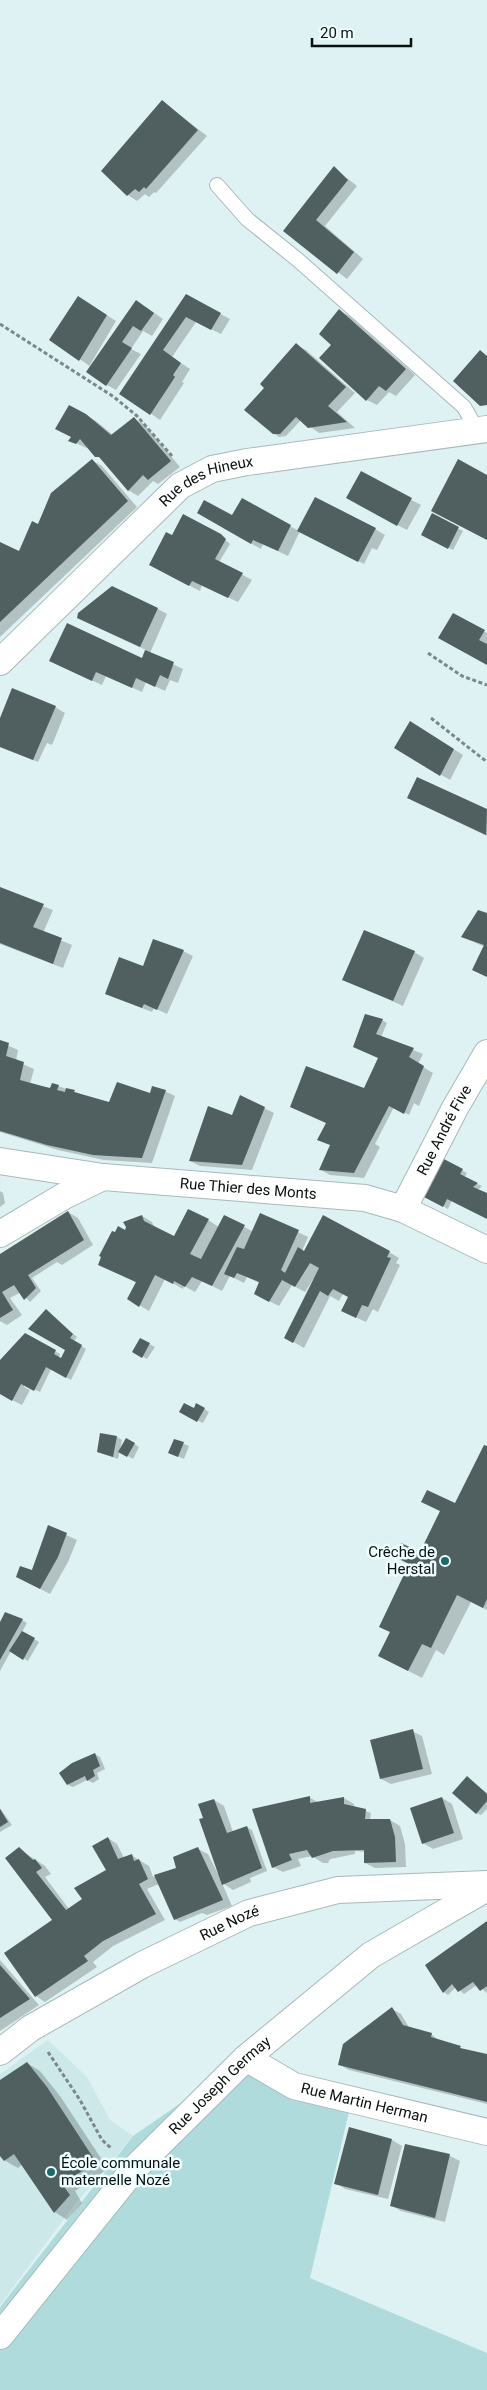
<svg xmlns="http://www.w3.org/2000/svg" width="487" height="2390" viewBox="0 0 487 2390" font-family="Roboto,sans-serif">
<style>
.built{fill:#cce8e9}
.green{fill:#b0dbdd}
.shadow{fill:#0003}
.building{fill:#505f60}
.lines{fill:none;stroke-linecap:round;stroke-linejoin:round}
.service-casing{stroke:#a7b9ba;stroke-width:16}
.minor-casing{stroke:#a7b9ba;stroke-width:28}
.path{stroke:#7b8889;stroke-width:3;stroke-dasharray:4 2.5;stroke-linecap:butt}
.service{stroke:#fff;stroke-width:14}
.minor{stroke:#fff;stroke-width:26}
.poi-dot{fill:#1b686d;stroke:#effeff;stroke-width:2}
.labels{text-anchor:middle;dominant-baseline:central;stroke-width:5;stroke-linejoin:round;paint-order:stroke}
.street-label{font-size:15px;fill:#0a1010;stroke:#effeff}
.poi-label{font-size:15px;fill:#0a1010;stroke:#effeff;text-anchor:end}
</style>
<rect width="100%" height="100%" fill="#dff2f3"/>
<!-- built -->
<path class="built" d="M48,2040L87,2077L110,2120L133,2136L72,2208L0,2305V2074Z"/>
<!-- green -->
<path class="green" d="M246,2058L352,2099L310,2278L487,2353V2390H0V2307L133,2136Z"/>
<!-- shadow -->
<path class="shadow" d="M163,102L207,136L156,193L154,192L149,197L145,194L137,201L128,195Z
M334,168L357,186L325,226L363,259L347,279L285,231Z
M186,296L230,319L221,334L196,322L172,357L190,369L182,382L184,383L160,420L121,393Z
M88,303L116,321L90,365L91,366L146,307L163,319L152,336L143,331L131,349L141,354L116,390L107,385L91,367L51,339Z
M340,311L349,316L415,375L396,396L389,392L377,405L367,400L321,358L332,344Z
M296,345L306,350L355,393L337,412L355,428L319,433L301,420L286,436L279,437L273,433L265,390Z
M70,406L96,421L113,435L134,419L144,424L180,467L158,484L153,481L138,496L128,490L102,459L88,447L86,448L70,440L72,437Z
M92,460L102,466L137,507L0,637V544L20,552Z
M361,473L421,505L407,530L357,504Z
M242,500L299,531L375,529L385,535L377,550L372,548L364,564L300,531L288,556L263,544L261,549L198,513L233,517Z
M432,515L463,531L453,550L423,534Z
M220,535L230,544L219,562L252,580L238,602L202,585L200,591L160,570L190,546Z
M158,609L167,614L150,653L183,669L178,683L170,680L165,691L146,682L142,692L106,676L102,685L60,666L142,659L146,650L88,623Z
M453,614L487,633V664Z
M55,707L65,713L52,745L47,743L38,762L0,747V722Z
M420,728L463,755L450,780L396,748Z
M417,779L487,810V836L418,803Z
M0,890L53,910L43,933L72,945L63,968L0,944Z
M487,915V977L485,947L462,937Z
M183,951L193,956L167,1014L154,1008L152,1012L106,994L143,968Z
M414,952L424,958L403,1006L344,979Z
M382,1020L387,1023L381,1037L423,1054L418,1064L433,1073L419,1106L414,1103L409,1115L394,1107L375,1144L380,1147L364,1178L330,1175L321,1170L365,1090L379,1058L359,1049Z
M0,1042L18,1050L16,1061L34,1069L30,1084L51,1090L52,1084L110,1104L165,1091L175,1096L152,1163L104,1160L58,1150L0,1132Z
M264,1108L274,1113L252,1170L200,1166L190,1161L233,1117Z
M443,1160L467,1173L464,1178L482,1186L478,1190L487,1194V1218L452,1200L448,1209L424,1196Z
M0,1191L3,1193L5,1203L0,1207Z
M68,1212L78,1218L93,1245L62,1265L57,1262L32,1278L41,1291L30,1302L21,1292L10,1298L22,1315L7,1325L0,1321V1255Z
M261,1214L308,1237L302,1251L305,1252H389L399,1258L396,1263L400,1265L378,1312L373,1309L366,1322L353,1316L349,1297L343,1294L339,1301L330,1296L304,1348L285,1337L315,1279L314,1278L305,1292L292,1285L279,1306L265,1299L260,1283L247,1277L244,1283L230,1276L222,1291L202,1281L195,1292L184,1286L183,1289L165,1279L149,1311L129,1299L137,1283L99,1264L125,1232L142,1216L152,1222L154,1227L174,1237L208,1220L219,1227L224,1216L254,1232Z
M46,1311L77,1337L74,1341L86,1349L71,1380L51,1369L40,1392L25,1385L24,1387L30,1390L22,1405L0,1394V1362L25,1334L60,1354L59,1358L61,1359L66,1350Z
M140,1339L155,1347L147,1359L133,1351Z
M197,1404L209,1412L203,1423L181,1412L194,1409Z
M117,1437L122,1440L118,1459L98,1452Z
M127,1439L139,1447L133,1459L120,1451Z
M175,1440L189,1446L184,1459L175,1455Z
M487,1448V1610L471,1602L444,1655L436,1650L422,1678L380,1656L421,1554L442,1512L436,1509L456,1505Z
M49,1527L77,1540L68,1562L50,1594L27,1582Z
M22,1620L27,1623L22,1632L39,1642L28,1661L11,1651L0,1671V1625Z
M412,1731L422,1736L432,1774L391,1784L381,1779Z
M95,1754L100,1757L105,1769L97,1773L99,1779L93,1783L87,1780L73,1787L68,1785Z
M467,1777L487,1793V1809L481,1815L476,1813Z
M309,1797L319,1803L344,1798L354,1804V1807L371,1813L370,1820H390L400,1826L405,1844L406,1867L375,1868L365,1863L366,1852L355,1851V1854L330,1859L328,1863H323L312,1856L298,1859L301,1866L283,1872L273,1867Z
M442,1798L452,1804L463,1839L433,1849L423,1843Z
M214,1800L224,1806L233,1832L247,1827L252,1830L267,1871L250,1878L251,1882L233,1890L222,1883L232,1906L207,1915L202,1913L180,1922L175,1919L159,1884L147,1889L165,1920L113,1946L93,1962L97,1967L45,2002L36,1996L54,1920L19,1849L45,1866L51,1874L45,1877L69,1909L84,1899L108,1871V1838L117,1844L124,1858L131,1855L149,1866L153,1877L176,1869L198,1849L208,1854L218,1874H219L204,1819Z
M0,1808L12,1825L0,1832Z
M487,1922V1993L477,1985L464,1994L456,1987L448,1995L444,1992Z
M0,1960L39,2005L0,2031Z
M392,2009L401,2014L410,2029L431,2034L441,2042L468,2051L487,2056V2104L349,2070L339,2064Z
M27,2063L40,2071L60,2096L108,2169L75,2191L82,2203L67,2220L55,2212L23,2164L18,2168L4,2160L0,2153V2082Z
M350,2129L392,2140L402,2146L388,2199L345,2189L336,2183Z
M406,2145L450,2156L460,2161L445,2222L401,2211L391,2205Z"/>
<!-- building -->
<path class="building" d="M162,100L198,130L146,189L144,187L139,192L135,189L127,196L101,171Z
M334,166L348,180L316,220L354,252L337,274L283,231Z
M186,294L221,313L211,330L186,317L163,350L181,363L173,375L175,377L150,415L119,394Z
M78,296L107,315L79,361L49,340Z
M136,300L154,313L141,331L133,326L122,342L132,348L106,386L86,372Z
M339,309L406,369L386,391L379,386L366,401L319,358L331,345L319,334Z
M296,343L346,387L328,406L347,422L308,428L296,417L280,434H273L244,410L264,388L260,384Z
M480,350L487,356V405L480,406L453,381Z
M69,405L86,414L111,435L134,417L171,461L148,480L143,475L128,491L99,457H95L80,439L76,444L68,441L71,437L55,429Z
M92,459L128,501L0,622V542L19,551L32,521L38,524L51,493Z
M458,459L487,475V540L431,511Z
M361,471L412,498L397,526L346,498Z
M315,497L376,528L358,562L297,531Z
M242,498L291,525L278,551L253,540L251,544L197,513L204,500L232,515Z
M432,513L459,527L448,549L421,535Z
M183,514L221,534L226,539L215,559L243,573L228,598L192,581L189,586L149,565L166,532L172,535Z
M112,586L158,608L140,647L77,618L78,613Z
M453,613L485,630L479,640L487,644V665L438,638Z
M67,623L142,658L145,650L174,662L168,679L160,675L155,687L136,678L132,688L96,672L92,681L49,661Z
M12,688L56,706L33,760L0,747V718Z
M410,721L454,749L440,776L394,748Z
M417,777L487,809L486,835L407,798Z
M0,887L44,904L33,927L62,938L53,964L0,943Z
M478,910L487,913V977L472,970L484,945L461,937Z
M364,930L415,951L393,1001L342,980Z
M153,939L184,950L157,1010L144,1004L142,1008L105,994L119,957L143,966Z
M365,1014L383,1019L376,1034L414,1048L409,1057L424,1066L404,1114L389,1106L354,1173L319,1170L330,1145L317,1140L326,1123L290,1107L306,1066L364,1088L378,1058L353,1047Z
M0,1040L9,1043L6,1056L24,1062L20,1080L42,1086L50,1088L52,1083L59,1085L57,1090L65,1092L66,1088L75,1090L74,1092L109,1102L117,1082L150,1093L152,1086L166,1090L142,1158L93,1155L47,1145L0,1131Z
M240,1095L265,1107L242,1165L189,1161L208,1106L232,1115Z
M442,1158L463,1169L460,1174L478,1183L473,1187L487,1193V1219L447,1199L443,1207L422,1196Z
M188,1209L209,1219L190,1254L201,1259L224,1215L245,1225L212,1286L192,1277L185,1287L174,1281L173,1284L155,1275L139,1307L127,1299L136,1282L98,1265L101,1257L99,1256L112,1231L115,1232L118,1226L125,1230L126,1227L123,1222L142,1215L144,1221L174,1236Z
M68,1211L84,1240L28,1275L36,1288L24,1300L14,1285L2,1292L13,1310L0,1318V1254Z
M260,1213L299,1230L281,1270L285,1273L298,1247L304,1251L323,1215L390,1251L387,1257L391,1258L368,1307L362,1305L356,1318L341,1311L348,1297L333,1289L328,1296L320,1291L293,1343L284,1338L319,1268L310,1263L295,1287L282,1280L269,1302L254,1294L259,1282L237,1273L234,1278L224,1274L237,1247L244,1249Z
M46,1309L73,1334L70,1338L82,1345L66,1378L46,1367L34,1391L21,1384L12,1401L0,1394V1360L25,1333L56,1350L54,1354L61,1358L65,1350L28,1329Z
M140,1338L150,1343L142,1358L132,1352Z
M184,1403L194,1408L196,1403L205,1408L197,1422L179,1412Z
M100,1433L117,1436L113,1457L97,1452Z
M126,1438L135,1443L127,1457L118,1452Z
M174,1439L184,1442L178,1457L168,1453Z
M484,1445L487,1446V1599L483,1608L457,1595L431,1648L422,1644L408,1671L378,1656L390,1632L379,1627L409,1564L395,1557L401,1543L420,1552L440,1511L421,1502L427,1490L455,1503Z
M48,1525L67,1533L58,1557L40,1589L16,1577L20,1566L32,1570Z
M5,1612L23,1619L0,1660V1622Z
M22,1631L35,1638L23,1660L9,1651Z
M413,1729L423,1769L380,1779L370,1740Z
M95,1753L100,1766L93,1770L95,1776L87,1781L85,1776L67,1785L59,1773L72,1763Z
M467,1776L487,1794V1801L476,1814L452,1793Z
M310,1796V1803L344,1797V1804L366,1809L365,1819H390L395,1837L396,1862L364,1863V1850L333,1851L312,1858L307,1850L289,1854L292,1860L272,1868L252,1809Z
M442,1797L454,1833L422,1844L410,1808Z
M214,1799L227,1833L247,1826L262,1868L222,1885L199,1819L203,1818L198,1804Z
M0,1809L8,1822L0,1827Z
M108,1837L118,1859L132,1854L134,1861L139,1859L148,1879L139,1884L156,1914L103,1941L84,1956L88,1961L35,1997L4,1953L52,1920L5,1858L19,1847L33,1860L35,1859L42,1868L36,1872L66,1910L82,1899L74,1888L106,1870L92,1846Z
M198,1847L223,1900L174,1920L154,1875L176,1868L173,1857Z
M487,1921V1986L480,1991L473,1982L458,1992L452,1984L443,1993L425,1965Z
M0,1965L30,1999L0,2018Z
M392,2007L403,2025L432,2033L431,2037L461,2046L460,2048L487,2054V2102L338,2065L343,2044Z
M27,2062L47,2087L96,2162L62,2184L70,2195L54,2213L14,2154L4,2161L0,2156V2080Z
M349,2127L392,2139L378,2195L334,2184Z
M405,2144L450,2154L435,2218L390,2206Z"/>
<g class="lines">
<defs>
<path id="service" d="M217,185L247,219L298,260L464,407L477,430"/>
<g id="minor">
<path id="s1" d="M0,662L180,486L212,469L247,462L487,429"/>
<path id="s2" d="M0,1161L103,1177L365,1198L403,1209L487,1250"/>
<path id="s3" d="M403,1209L455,1108L487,1053"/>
<path d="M0,1234L64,1196L103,1177"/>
<path id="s4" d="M0,2052L31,2028L142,1965L249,1913L338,1890L487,1884"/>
<path id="s5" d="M246,2058L294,2086L487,2132"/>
<path id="s6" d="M0,2336L134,2169L246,2058L371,1955L487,1888"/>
</g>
</defs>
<!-- service casing -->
<use href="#service" class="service-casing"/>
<!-- minor casing -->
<use href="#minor" class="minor-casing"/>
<!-- path -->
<path class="path" d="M0,324L114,397L137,416L172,456
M428,653L462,676L487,685
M431,718L487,762
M48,2052L80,2100L102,2140L111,2148"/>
<!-- service -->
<use href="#service" class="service"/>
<!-- minor -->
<use href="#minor" class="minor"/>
</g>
<!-- markers -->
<g class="poi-dot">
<circle cx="445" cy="1561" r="5"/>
<circle cx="51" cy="2172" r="5"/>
</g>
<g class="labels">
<!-- street labels -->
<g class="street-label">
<text stroke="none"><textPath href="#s1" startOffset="278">Rue des Hineux</textPath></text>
<text stroke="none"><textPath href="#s3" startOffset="89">Rue André Five</textPath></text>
<text stroke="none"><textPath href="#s2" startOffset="250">Rue Thier des Monts</textPath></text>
<text stroke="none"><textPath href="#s4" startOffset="264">Rue Nozé</textPath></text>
<text stroke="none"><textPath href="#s6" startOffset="334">Rue Joseph Germay</textPath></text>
<text stroke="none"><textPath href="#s5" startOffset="128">Rue Martin Herman</textPath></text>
</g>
<!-- poi labels -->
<g class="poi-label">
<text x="435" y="1552">Crêche de<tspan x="435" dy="17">Herstal</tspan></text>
<text x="61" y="2163" text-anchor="start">École communale<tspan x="61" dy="17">maternelle Nozé</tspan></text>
</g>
</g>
<!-- scale -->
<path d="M312 38v8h99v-8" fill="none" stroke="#0a1010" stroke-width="2.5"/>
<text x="320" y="38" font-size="15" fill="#0a1010" stroke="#effeff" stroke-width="4" paint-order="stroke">20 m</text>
</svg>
